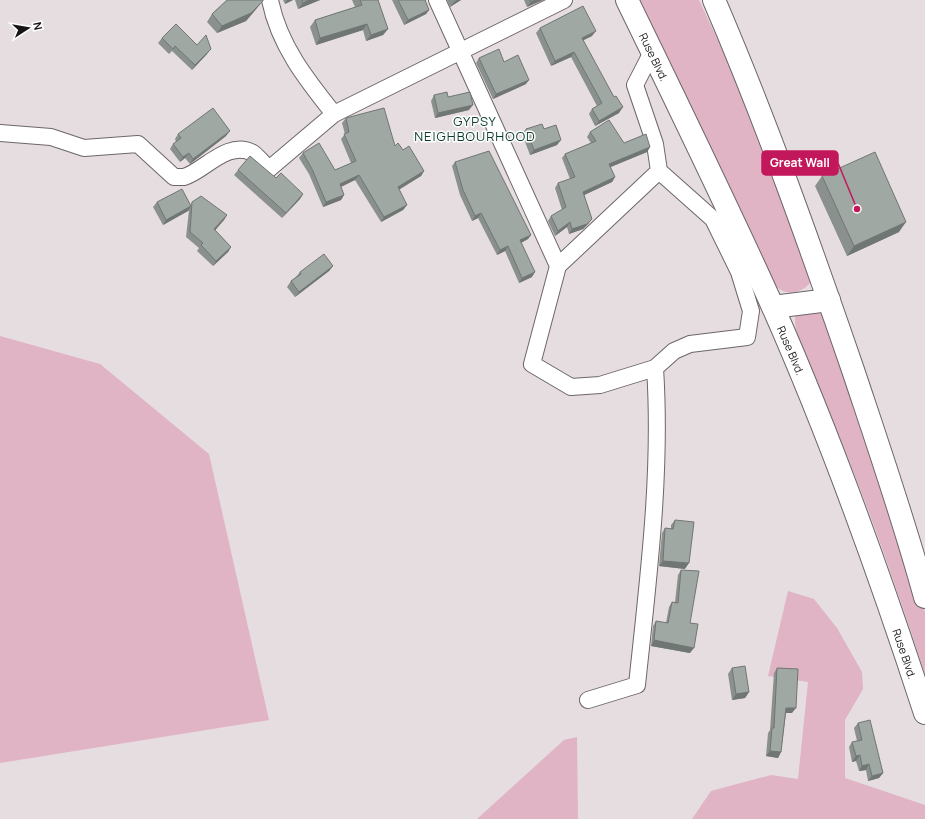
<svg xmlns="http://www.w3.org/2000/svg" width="925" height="819" viewBox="0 0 925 819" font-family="Manrope,sans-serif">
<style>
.green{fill:#e0b3c5}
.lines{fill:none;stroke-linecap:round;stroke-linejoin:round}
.minor-casing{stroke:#6d6669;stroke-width:18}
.secondary-casing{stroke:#6d6669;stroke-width:24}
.minor{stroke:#fff;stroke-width:16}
.secondary{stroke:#fff;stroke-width:22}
.wall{fill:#8a908d}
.shaded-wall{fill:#707673}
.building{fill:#a0a8a4;stroke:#707673}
.labels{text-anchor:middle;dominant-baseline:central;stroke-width:3;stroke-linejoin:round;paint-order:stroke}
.street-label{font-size:11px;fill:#171415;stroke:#fff}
.quarter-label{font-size:13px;letter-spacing:1px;fill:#0b3c2b;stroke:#fff}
.leader{fill:none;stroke:#c2185b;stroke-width:1.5}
.callout-dot{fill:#c2185b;stroke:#fff;stroke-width:1.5}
.callout{fill:#c2185b;stroke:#c2185b;stroke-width:1.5}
.callout-label{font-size:12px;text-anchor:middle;font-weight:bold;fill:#fff}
</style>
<rect width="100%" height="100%" fill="#e6dde1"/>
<!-- green -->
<path class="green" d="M639,0H699L743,94L813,278C806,293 784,299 774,283Z
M825,312L925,612V674C894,580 862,487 822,396C814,377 790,333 796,313Z
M0,336L100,364L209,454L269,720L0,763Z
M788,591L814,599L837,628L862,672L863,689L845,720V778L925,805V819H692L711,791L771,775L798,779L808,682L768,676Z
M577,737L578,819H477L564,740Z"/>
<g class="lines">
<defs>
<path id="minor" d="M270,0C279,45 306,79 334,114
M437,0L558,266
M0,133L51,137L84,148L138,144L174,177C177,177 181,177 184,177C203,172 228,139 253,153C258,157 264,164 269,169L334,114L564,0
M655,368L600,385L571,387L532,364L558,266L659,171
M588,700L637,685C648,580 662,474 655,368L674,351L690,344L747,337L751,311L739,272L713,219L659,171L655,144L635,85L652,52"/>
<g id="secondary">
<path id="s1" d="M627,0C676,101 726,203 772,305C831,438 880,575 925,713"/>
<path d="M714,0C766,121 810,245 853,370C878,445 904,520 925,597"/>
<path d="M773,307L829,300"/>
</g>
</defs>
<!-- minor casing -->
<use href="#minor" class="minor-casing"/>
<!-- secondary casing -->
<use href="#secondary" class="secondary-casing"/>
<!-- minor -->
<use href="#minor" class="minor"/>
<!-- secondary -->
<use href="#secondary" class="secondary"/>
</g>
<!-- wall -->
<path class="wall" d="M226,0H263L257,8L246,21L217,33L207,22L212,14L226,1Z
M283,0H293L285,4Z
M295,0H320L298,9Z
M352,0H378L388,29L383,35L366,41L363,30L316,45L310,27L315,20L355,7Z
M392,0H425L429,10L426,14L404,25Z
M447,0H461L450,7Z
M524,0H543L527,7Z
M540,28L592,36L583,40L619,113L595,126L589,114L592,109L597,106L571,57L551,66L536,33Z
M162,38L197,45L207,54L192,70L172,51L169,54L158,43Z
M479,58L504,62L526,84L493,99L476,63Z
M434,95L469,110L435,118L431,101Z
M346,118L403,150L424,171L421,176L399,190L407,205L403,210L381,222L355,180L341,187L344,195L341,200L323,207L309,174L299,158L303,153L335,170L351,163L341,139L345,134L342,123Z
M526,129H544L557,145L530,155L522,134Z
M590,132L624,143L650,147L647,152L610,167L615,177L612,182L584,195L592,219L588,224L583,229L569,234L567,227L555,236L548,221L551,216L562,210L555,188L558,183L570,179L562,158L565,154L591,143L587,137Z
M178,134L226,136L190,164L185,158L180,162L170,149L173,144L176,142L175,139Z
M455,162L531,235L528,239L521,243L532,277L519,283L505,251L497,255L478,218L472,221L460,195L452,166Z
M238,170L276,178L303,194L300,199L282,218L234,175Z
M822,176L899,232L847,256L815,186Z
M157,202L191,205L192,202L227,215L224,220L215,230L231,247L228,252L213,266L197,251L199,248L186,237L189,210L188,211L163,225L153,207Z
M333,266L329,271L295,297L287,287L291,281L296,277L300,272Z
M675,520L685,569L659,566L662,533L665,528L671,529V525Z
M681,570L690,653L651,646L653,626L656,621L666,623L669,607L672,602H675L678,575Z
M732,668L749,692L745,698L732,700L728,674Z
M777,668L792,713H786L781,752L778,758L766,756L768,733L770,730L774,673Z
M858,723L883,773L879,778L868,781L866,770L859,771L856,761L852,762L849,747L852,742L857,741L854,728Z"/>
<!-- shaded-wall -->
<path class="shaded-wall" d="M287,0H293L285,4Z
M309,0H320L298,9L303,3Z
M457,0H461L450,7L454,2Z
M536,0H543L527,7L531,2Z
M263,1L257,8L246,21L217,33L222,26Z
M429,10L426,14L404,25L408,20Z
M367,24L363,30L316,45L320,38Z
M388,29L383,35L366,41L371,35Z
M596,31L592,36L578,43L582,38Z
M211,49L207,54L192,70L195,65Z
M574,52L571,57L551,66L555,61Z
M529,80L526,84L493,99L496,94Z
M473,105L469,110L435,118L438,113Z
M623,107L619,113L595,126L599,121Z
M230,131L226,136L190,164L193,159Z
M561,140L557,145L530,155L534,150Z
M650,147L647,152L606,169L609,164Z
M189,153L185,158L180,162L183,157Z
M424,171L421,176L394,192L398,187Z
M359,175L355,180L336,189L340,184Z
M615,177L612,182L580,197L583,192Z
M303,194L300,199L282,218L286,213Z
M344,195L341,200L323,207L326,202Z
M407,205L403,210L381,222L384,217Z
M191,206L188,211L163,225L166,220Z
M481,213L478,218L472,221L475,216Z
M227,215L224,220L211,235L214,229Z
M592,219L588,224L583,229L569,234L572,229Z
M570,222L567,227L555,236L558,231Z
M906,222L899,232L847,256L854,246Z
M531,235L528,239L517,245L520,240Z
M508,246L505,251L497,255L500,250Z
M231,247L228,252L213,266L216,261Z
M333,266L329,271L295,297L299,292Z
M535,272L532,277L519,283L522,278Z
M663,561L689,563L685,569L659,566Z
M654,640L694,648L690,653L651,646Z
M749,692L745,698L732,700L736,694Z
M786,708H796L792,713H783Z
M770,751L781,752L778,758L766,756Z
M860,755L856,761L852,762L856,756Z
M869,764L866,770L859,771L862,766Z
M883,773L879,778L868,781L872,776Z"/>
<!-- building -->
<path class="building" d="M227,0H263V1L251,13L222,26L212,14Z
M302,0H309L303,3Z
M360,0H378L388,29L371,35L367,24L320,38L315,20L362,5Z
M398,0H425L429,10L408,20Z
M530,0H536L531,2Z
M583,6L596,31L582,38L614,97L616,96L623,107L599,121L592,109L602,103L574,52L555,61L540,28Z
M176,24L197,45L206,35L211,49L195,65L175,46L173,49L162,38Z
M499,49L504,62L518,55L529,80L496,94L479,58Z
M447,92L448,97L470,92L473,105L438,113L434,95Z
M213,108L230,131L193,159L189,153L183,157L173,144L181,138L178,134Z
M384,108L395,146L398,143L403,150L409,146L424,171L398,187L407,205L384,217L359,175L340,184L344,195L326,202L312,169L303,153L319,143L335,170L356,161L344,134L349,132L346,118Z
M609,120L624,143L646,134L650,147L609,164L615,177L583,192L592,219L587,224L572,229L570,222L558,231L551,216L566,207L558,183L575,177L565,154L596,141L590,132Z
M542,124L544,129L556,125L561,140L534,150L526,129Z
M489,151L531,235L520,240L535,272L522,278L508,246L500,250L481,213L475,216L463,190L455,162Z
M875,152L906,222L854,246L822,176Z
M250,156L276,178L281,173L303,194L286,213L238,170Z
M182,189L191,206L166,220L157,202Z
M201,196L227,215L214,229L231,247L216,261L201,245L203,243L190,232L192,202Z
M324,254L333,266L299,292L291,281L301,274L300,272Z
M675,520L694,522L689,563L663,561L665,528L673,529Z
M681,570L699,571L690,623L698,624L694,648L654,640L656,621L668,623L672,602L678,603Z
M745,666L749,692L736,694L732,668Z
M777,668L798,669L796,708H786L781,752L770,751L772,728H774Z
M870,720L883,773L872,776L869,764L862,766L860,755L856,756L852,742L862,740L858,723Z"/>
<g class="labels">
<!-- street labels -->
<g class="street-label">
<text stroke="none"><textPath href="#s1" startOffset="63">Ruse Blvd.</textPath></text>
<text stroke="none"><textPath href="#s1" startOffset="387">Ruse Blvd.</textPath></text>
<text stroke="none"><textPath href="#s1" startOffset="711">Ruse Blvd.</textPath></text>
</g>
<!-- quarter labels -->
<g class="quarter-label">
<text x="475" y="121">GYPSY<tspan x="475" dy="15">NEIGHBOURHOOD</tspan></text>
</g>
</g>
<!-- callouts -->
<path class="leader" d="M857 209L838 163"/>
<circle class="callout-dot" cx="857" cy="209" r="4"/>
<rect class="callout" x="762" y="151" width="76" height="24" rx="4"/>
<g class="callout-label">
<text x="800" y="167">Great Wall</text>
</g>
<!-- north arrow -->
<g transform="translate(28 28) rotate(78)" stroke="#ffffff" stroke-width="3" paint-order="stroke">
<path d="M0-3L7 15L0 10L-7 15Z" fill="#171415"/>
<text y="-6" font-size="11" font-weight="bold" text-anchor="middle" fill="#171415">N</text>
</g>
</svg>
